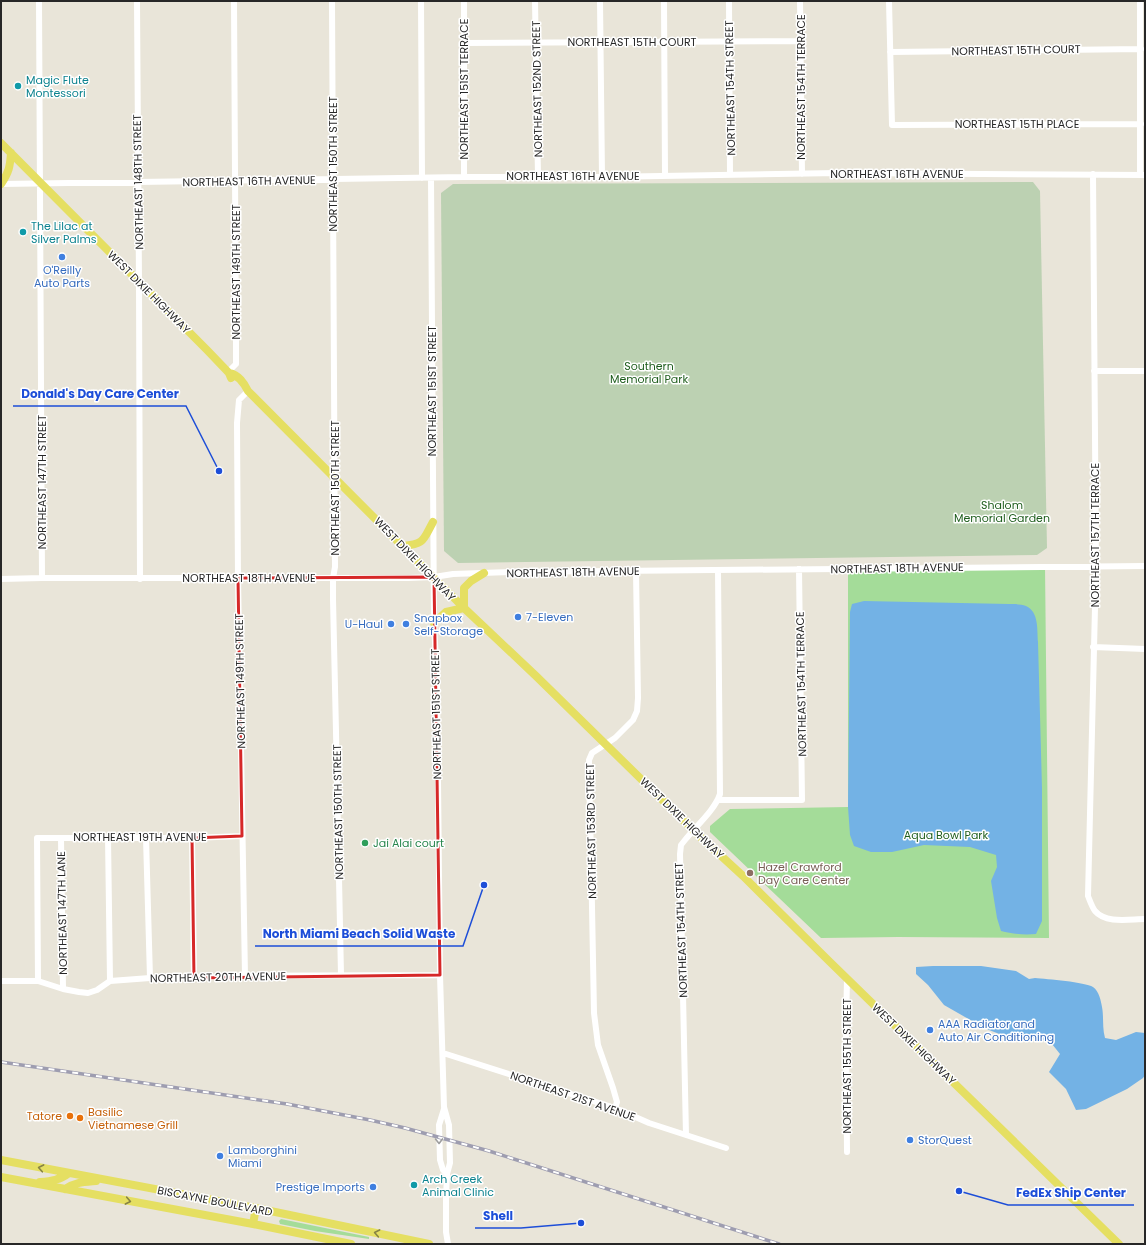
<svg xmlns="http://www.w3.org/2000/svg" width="1146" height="1245" viewBox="0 0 1146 1245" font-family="Poppins,sans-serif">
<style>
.green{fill:#a4dc99}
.cemetery{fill:#bcd1b2}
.water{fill:#73b2e5}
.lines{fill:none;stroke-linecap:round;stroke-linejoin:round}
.minor{stroke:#fff;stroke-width:6}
.major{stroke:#e5df62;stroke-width:8}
.rail-casing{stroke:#9e9db0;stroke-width:3.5}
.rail{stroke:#fff;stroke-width:2;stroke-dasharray:6;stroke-linecap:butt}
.oneway{stroke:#9e9e9e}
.oneway2{stroke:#868344}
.marked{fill:none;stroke:#d62828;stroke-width:3;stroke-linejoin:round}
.culture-dot{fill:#0f9aa8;stroke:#fff;stroke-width:1.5}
.shop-dot{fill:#3f7fe0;stroke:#fff;stroke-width:1.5}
.leisure-dot{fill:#2e9e5b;stroke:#fff;stroke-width:1.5}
.education-dot{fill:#8d6e63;stroke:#fff;stroke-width:1.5}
.food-dot{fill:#e8710a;stroke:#fff;stroke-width:1.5}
.labels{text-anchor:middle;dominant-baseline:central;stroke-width:3;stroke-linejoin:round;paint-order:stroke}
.street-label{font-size:11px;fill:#272727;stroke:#fff}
.culture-label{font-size:11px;fill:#0d838f;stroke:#fff;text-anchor:start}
.shop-label{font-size:11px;fill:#366cbe;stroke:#fff;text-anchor:start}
.park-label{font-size:11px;fill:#1f5e1e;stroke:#fff}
.leisure-label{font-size:11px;fill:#27864d;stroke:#fff;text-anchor:start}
.education-label{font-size:11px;fill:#785e54;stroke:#fff;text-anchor:start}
.food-label{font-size:11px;fill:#c56008;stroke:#fff;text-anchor:start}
.leader{fill:none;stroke:#1d4ed8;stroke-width:1.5}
.callout-dot{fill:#1d4ed8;stroke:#fff;stroke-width:1.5}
.callout-label{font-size:12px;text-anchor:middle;font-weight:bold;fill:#1d4ed8;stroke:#fff;stroke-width:3;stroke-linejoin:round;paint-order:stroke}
</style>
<rect width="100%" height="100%" fill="#e9e5d9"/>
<!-- green -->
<path class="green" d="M1045,566L1049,938L898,937L821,938L710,832V826L730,809L848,807V568Z
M281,1219L369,1237V1239L315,1231L280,1224L279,1221Z"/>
<!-- cemetery -->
<path class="cemetery" d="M1033,182L1040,191L1047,548L1037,555L458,563L444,551L441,193L453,184Z"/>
<!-- water -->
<path class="water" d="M864,601L1009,604C1014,604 1021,604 1026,606C1039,612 1037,629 1038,642L1042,788V921L1036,934C1024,935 1012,934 1001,931L997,918L991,881L997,867L996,855L970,847L924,845L892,852H871L854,846L850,835L848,807L850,612L852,604Z
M933,966H981L1016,971L1029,979L1035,978C1047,979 1085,982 1093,987C1099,991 1101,1001 1102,1007C1104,1018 1102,1027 1105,1038L1116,1040L1136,1032L1145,1033V1075L1143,1078L1127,1089L1086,1109L1076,1110L1066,1089L1049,1072L1060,1054L1052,1044L1038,1038H1010L989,1030L965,1017L944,1005L928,985L916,974V967Z"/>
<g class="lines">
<!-- minor -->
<path class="minor" d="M39,1L42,578
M137,1L139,282L140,579
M332,1L335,567L333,578V599L336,732L341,975
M421,1L422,178
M535,1L538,177
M600,1L602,177
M664,1L665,175
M729,1L730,175
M800,1L802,174
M889,1L892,125L1141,124
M464,43L801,41
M890,52L1141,49
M1093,174L1096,566L1088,896C1090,901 1092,907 1095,911C1106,924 1130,919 1145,919
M1140,175V1
M464,177V1
M431,178L434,623L437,682L440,975L444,1107L449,1125L450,1163L447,1174L446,1198V1232L448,1244
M1,184L464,177H602L838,173L1145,175
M1094,371H1145
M228,372L236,364V345L234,1
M1,579L42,578H408L434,577L453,574L513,572L1145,566
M1093,647L1145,649
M718,800H802L799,569
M108,837L110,981
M61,838L63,989
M146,838L150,978
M192,838L194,978
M245,976L238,578L237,423L239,400L248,391
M1,981H38L63,989L79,992L88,993L97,990L110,981L150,978L217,977L224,976L440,975
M38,981L37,838H192L242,836
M443,1053L615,1108L649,1123L726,1148
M615,1108L617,1102L613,1088L598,1045L594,1013L591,854L589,774V760L592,753L615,738L633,720L637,711L638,698L636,571
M444,1109L439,1125L440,1160L443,1170L447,1174
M686,1135L680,854L681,845L685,840C695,827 715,810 720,794L718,570
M847,1152L846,1027L847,979"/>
<!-- major -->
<path class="major" d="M1,143L207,350L229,373L231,378
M1,184C9,172 10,167 11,153
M229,373C239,375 244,383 248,391L464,608L536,676L693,830L743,876L830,962L1119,1244
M403,546C425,544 423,540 433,522
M464,608V588L471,581L484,573
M434,623L446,612L464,608
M1,1160L256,1208L429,1244
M1,1177L253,1224L351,1244
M40,1182C51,1181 60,1180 69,1173
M65,1189C75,1182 84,1182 96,1181
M253,1224L256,1208"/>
<defs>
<path id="rail" d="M1,1062L287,1104L370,1120L405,1128L489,1151L779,1244"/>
</defs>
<!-- rail casing -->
<use href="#rail" class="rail-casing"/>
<!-- rail -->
<use href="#rail" class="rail"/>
</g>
<!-- one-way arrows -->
<defs><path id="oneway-chevron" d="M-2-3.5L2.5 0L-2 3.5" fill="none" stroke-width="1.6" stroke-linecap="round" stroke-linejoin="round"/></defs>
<use class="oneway" href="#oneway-chevron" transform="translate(439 1141) rotate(89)"/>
<g class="oneway2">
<use href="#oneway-chevron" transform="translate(41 1168) rotate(-169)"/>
<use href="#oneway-chevron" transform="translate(128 1201) rotate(11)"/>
<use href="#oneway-chevron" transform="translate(377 1233) rotate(-169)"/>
</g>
<!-- marked area -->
<path class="marked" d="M434,577L440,975L194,978L192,838L242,836L238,578Z"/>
<!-- markers -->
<g class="culture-dot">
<circle cx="18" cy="86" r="4"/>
<circle cx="23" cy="232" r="4"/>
<circle cx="414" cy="1185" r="4"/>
</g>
<g class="shop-dot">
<circle cx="62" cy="257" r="4"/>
<circle cx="518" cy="617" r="4"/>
<circle cx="391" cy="624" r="4"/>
<circle cx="406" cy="624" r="4"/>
<circle cx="930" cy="1030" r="4"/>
<circle cx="910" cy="1140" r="4"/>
<circle cx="220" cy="1156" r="4"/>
<circle cx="373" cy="1187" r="4"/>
</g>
<circle class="leisure-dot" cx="365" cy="843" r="4"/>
<circle class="education-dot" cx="750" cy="873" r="4"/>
<g class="food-dot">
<circle cx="70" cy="1116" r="4"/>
<circle cx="80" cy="1118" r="4"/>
</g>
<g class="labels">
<!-- street labels -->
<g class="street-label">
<text x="632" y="42">NORTHEAST 15TH COURT</text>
<text transform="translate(1016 50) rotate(-1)">NORTHEAST 15TH COURT</text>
<text transform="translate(801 87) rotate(-90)">NORTHEAST 154TH TERRACE</text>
<text transform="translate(730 88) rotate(-91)">NORTHEAST 154TH STREET</text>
<text transform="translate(464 89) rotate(-90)">NORTHEAST 151ST TERRACE</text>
<text transform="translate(537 89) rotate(-91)">NORTHEAST 152ND STREET</text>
<text x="1017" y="124">NORTHEAST 15TH PLACE</text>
<text transform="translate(333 164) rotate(-90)">NORTHEAST 150TH STREET</text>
<text x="897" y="174">NORTHEAST 16TH AVENUE</text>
<text x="573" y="176">NORTHEAST 16TH AVENUE</text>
<text transform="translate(249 181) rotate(-1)">NORTHEAST 16TH AVENUE</text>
<text transform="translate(138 182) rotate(-91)">NORTHEAST 148TH STREET</text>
<text transform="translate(236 272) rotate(-90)">NORTHEAST 149TH STREET</text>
<text transform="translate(149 292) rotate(45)">WEST DIXIE HIGHWAY</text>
<text transform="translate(432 391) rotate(-90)">NORTHEAST 151ST STREET</text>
<text transform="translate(42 482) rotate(-90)">NORTHEAST 147TH STREET</text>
<text transform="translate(335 488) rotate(-90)">NORTHEAST 150TH STREET</text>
<text transform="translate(1095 535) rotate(-90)">NORTHEAST 157TH TERRACE</text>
<text transform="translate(415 559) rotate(46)">WEST DIXIE HIGHWAY</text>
<text transform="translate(897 568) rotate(-1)">NORTHEAST 18TH AVENUE</text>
<text transform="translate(573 572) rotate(-1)">NORTHEAST 18TH AVENUE</text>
<text x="249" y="578">NORTHEAST 18TH AVENUE</text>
<text transform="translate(240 681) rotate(-91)">NORTHEAST 149TH STREET</text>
<text transform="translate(801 684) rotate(-91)">NORTHEAST 154TH TERRACE</text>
<text transform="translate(436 714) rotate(-91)">NORTHEAST 151ST STREET</text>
<text transform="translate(338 812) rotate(-91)">NORTHEAST 150TH STREET</text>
<text transform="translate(682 818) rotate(44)">WEST DIXIE HIGHWAY</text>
<text transform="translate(591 831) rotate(-91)">NORTHEAST 153RD STREET</text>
<text x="140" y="837">NORTHEAST 19TH AVENUE</text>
<text transform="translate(62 913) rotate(-91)">NORTHEAST 147TH LANE</text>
<text transform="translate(681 930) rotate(-92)">NORTHEAST 154TH STREET</text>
<text transform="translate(218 977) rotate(-1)">NORTHEAST 20TH AVENUE</text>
<text transform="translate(914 1044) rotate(44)">WEST DIXIE HIGHWAY</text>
<text transform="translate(847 1066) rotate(-90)">NORTHEAST 155TH STREET</text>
<text transform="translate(573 1096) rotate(19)">NORTHEAST 21ST AVENUE</text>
<text transform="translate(215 1201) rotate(11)">BISCAYNE BOULEVARD</text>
</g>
<!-- culture labels -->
<g class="culture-label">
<text x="26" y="80">Magic Flute<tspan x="26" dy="13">Montessori</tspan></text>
<text x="31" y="226">The Lilac at<tspan x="31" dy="13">Silver Palms</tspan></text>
<text x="422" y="1179">Arch Creek<tspan x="422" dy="13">Animal Clinic</tspan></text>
</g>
<!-- shop labels -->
<g class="shop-label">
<text x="62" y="270" text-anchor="middle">O'Reilly<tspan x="62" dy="13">Auto Parts</tspan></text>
<text x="526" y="617">7-Eleven</text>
<text x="414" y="618">Snapbox<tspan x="414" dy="13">Self-Storage</tspan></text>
<text x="383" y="624" text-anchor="end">U-Haul</text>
<text x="938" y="1024">AAA Radiator and<tspan x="938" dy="13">Auto Air Conditioning</tspan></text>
<text x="918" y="1140">StorQuest</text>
<text x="228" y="1150">Lamborghini<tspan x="228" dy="13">Miami</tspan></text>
<text x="365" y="1187" text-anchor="end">Prestige Imports</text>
</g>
<!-- park labels -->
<g class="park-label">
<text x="649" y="366">Southern<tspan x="649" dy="13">Memorial Park</tspan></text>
<text x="1002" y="505">Shalom<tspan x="1002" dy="13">Memorial Garden</tspan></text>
<text x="946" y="835">Aqua Bowl Park</text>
</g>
<!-- leisure labels -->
<g class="leisure-label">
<text x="373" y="843">Jai Alai court</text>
</g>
<!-- education labels -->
<g class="education-label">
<text x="758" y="867">Hazel Crawford<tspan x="758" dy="13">Day Care Center</tspan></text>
</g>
<!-- food labels -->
<g class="food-label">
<text x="88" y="1112">Basilic<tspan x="88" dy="13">Vietnamese Grill</tspan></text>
<text x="62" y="1116" text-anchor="end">Tatore</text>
</g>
</g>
<!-- callouts -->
<path class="leader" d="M219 471L186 406H13M484 885L463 946H255M959 1191L1008 1205H1134M581 1223L521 1228H475"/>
<g class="callout-dot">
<circle cx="219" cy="471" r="4"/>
<circle cx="484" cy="885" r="4"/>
<circle cx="959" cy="1191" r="4"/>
<circle cx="581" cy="1223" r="4"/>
</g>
<g class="callout-label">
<text x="100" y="398">Donald's Day Care Center</text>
<text x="359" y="938">North Miami Beach Solid Waste</text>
<text x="1071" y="1197">FedEx Ship Center</text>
<text x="498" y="1220">Shell</text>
</g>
<!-- border -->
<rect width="1146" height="1245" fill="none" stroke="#272727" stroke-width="4"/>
</svg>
